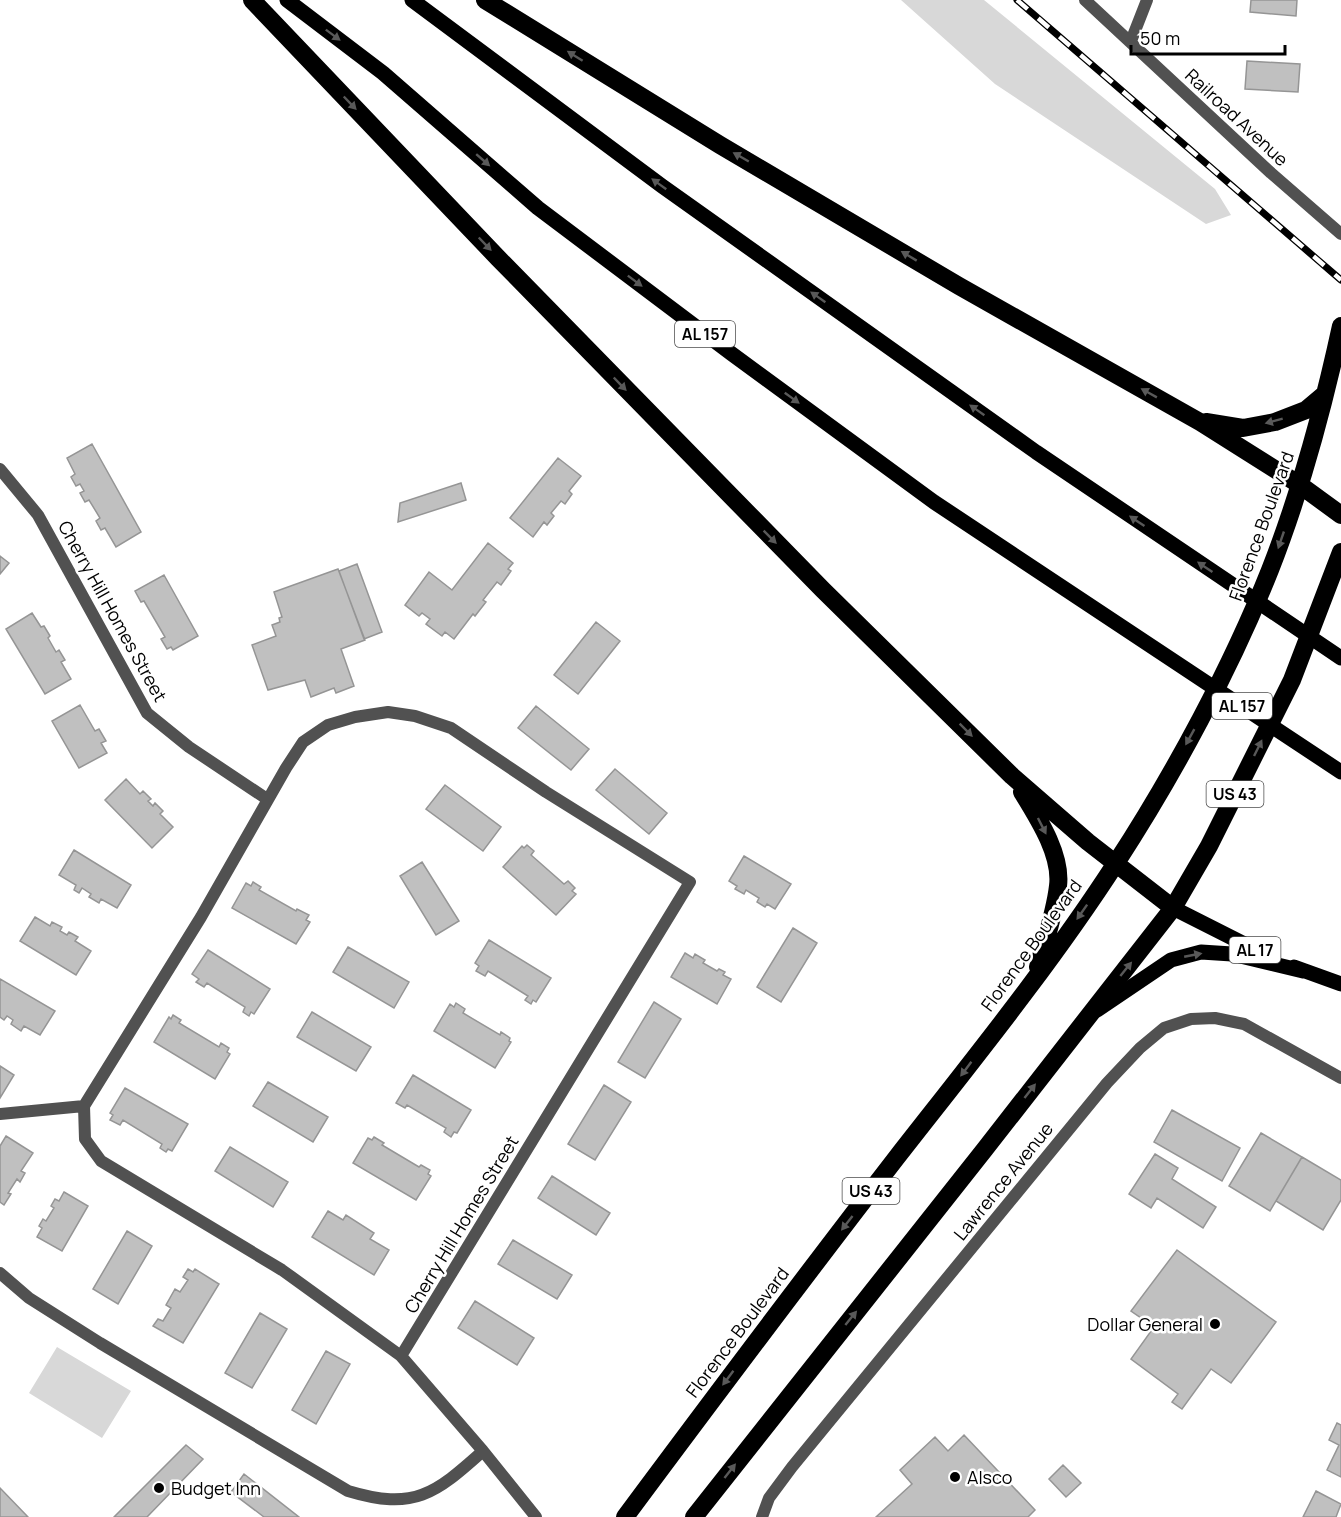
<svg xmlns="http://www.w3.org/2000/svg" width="1341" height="1517" viewBox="0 0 1341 1517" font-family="Manrope,sans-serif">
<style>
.green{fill:#d8d8d8}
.building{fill:#c0c0c0;stroke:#959595;stroke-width:1.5}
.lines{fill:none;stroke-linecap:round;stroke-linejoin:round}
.street{stroke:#515151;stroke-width:12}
.primary{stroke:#000;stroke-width:15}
.highway{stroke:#000;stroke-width:18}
.rail-casing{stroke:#000;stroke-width:7}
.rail{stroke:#fff;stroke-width:4.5;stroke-dasharray:14;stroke-linecap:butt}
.oneway{fill:#595959}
.poi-dot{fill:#000;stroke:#fff;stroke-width:2}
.labels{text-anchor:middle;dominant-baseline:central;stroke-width:5;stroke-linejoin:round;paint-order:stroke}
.shield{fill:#fff;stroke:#4c4c4c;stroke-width:1.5}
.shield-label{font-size:16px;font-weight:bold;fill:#000}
.street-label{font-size:18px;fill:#000;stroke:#fff}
.poi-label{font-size:18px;fill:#000;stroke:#fff;text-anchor:start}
</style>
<rect width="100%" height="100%" fill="#fff"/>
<!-- green -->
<path class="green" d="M901,0H984L1215,189L1231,215L1206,224L995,84Z
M57,1347L131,1391L102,1438L29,1393Z"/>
<!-- building -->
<path class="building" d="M1251,0H1297L1296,16L1250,12Z
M1247,61L1300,64L1298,92L1245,89Z
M92,444L141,532L116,547L105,528L101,530L96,521L100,518L89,500L85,502L80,493L84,491L80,484L76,486L71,477L75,474L67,458Z
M558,458L581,476L569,491L572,494L565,504L561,501L551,513L554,516L547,525L544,522L533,537L510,518Z
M461,483L466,500L398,522L400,503Z
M488,543L513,563L508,569L511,571L501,585L497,582L483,600L486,602L475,616L473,614L454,639L445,632L442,636L426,624L430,619L422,613L419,616L405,605L429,572L452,590Z
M0,556L9,563L0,574Z
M357,564L382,632L364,639L339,571Z
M338,569L365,640L341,649L354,686L336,693L334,688L311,697L305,680L268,690L252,645L276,636L272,625L280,622L279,618L282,617L274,592Z
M164,575L198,636L173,650L171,647L167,649L161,639L165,637L144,601L141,602L135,591Z
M32,613L41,627L44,626L50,636L48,638L56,652L59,650L65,660L61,662L71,679L45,694L6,629Z
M596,622L620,641L578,694L554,675Z
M80,705L95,731L99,729L106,741L101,743L107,753L79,768L52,721Z
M536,706L589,749L571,770L518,728Z
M615,769L667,813L649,834L596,790Z
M126,779L140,794L143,791L151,799L148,801L153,806L155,803L163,811L160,814L173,827L152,848L105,800Z
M445,785L501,827L483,851L426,809Z
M527,845L534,851L531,855L564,884L568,881L575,888L572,891L576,894L556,915L503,867L522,846L524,848Z
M74,850L131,885L117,908L101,899L99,903L89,897L91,894L82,888L79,893L74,890L76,885L59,875Z
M744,856L791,884L775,909L767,904L765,907L757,902L759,898L746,890L744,894L735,889L737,886L729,881Z
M422,862L459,921L436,935L400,876Z
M253,882L261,887L259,890L296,911L297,909L309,915L306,920L310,922L296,944L232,908L246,883L251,886Z
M35,917L50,926L52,922L62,927L60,931L67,935L69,932L78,937L75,941L91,951L76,975L20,941Z
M793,928L817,943L781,1002L757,987Z
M489,940L551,978L536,1002L533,1000L531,1004L525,1000L528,996L488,971L485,976L476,971L479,966L475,963Z
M348,947L409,982L394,1008L333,972Z
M208,950L270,989L254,1014L251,1012L249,1016L243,1012L245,1007L207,983L204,987L196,982L199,979L192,974Z
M685,953L693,958L695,954L705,960L703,963L717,971L719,969L725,972L723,975L731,979L717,1004L671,977Z
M0,979L55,1011L40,1035L24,1026L21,1031L11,1024L13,1020L7,1016L4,1020L0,1017Z
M654,1002L681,1019L645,1078L618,1062Z
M456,1003L465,1009L463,1013L500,1035L501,1032L510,1038L509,1041L511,1042L495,1068L434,1031L450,1004L454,1007Z
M312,1012L371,1047L356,1071L297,1037Z
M173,1015L181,1020L179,1023L219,1047L221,1043L229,1048L227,1052L230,1054L215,1079L154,1042L169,1017L171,1019Z
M0,1066L14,1075L0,1098Z
M413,1075L471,1110L457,1133L454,1132L451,1137L444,1132L446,1128L407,1105L405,1108L396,1103Z
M268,1082L328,1117L313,1142L253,1106Z
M604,1085L631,1102L595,1160L568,1144Z
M125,1088L188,1124L172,1151L168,1149L166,1152L160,1148L162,1144L123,1120L120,1125L110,1120L113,1115L110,1113Z
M1172,1110L1240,1148L1222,1181L1154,1142Z
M1261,1133L1302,1157L1270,1211L1229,1186Z
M6,1136L33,1153L21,1171L25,1173L20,1182L17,1179L8,1193L11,1194L4,1205L0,1202V1146Z
M374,1137L384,1143L382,1145L419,1167L421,1165L430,1170L428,1174L431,1176L416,1200L353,1163L368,1138L372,1140Z
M230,1147L288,1182L273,1207L215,1171Z
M1155,1154L1178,1168L1172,1179L1216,1207L1203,1228L1157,1198L1151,1208L1129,1194Z
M1302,1157L1341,1180V1200L1323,1230L1276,1201Z
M552,1176L610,1213L596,1235L538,1198Z
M64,1192L88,1206L62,1251L37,1237L42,1228L39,1226L43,1219L46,1221L54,1208L51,1206L55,1199L59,1201Z
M328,1211L343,1220L346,1215L374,1233L370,1239L389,1250L374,1275L312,1237Z
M127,1231L152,1246L118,1304L93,1289Z
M513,1240L572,1275L557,1299L498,1264Z
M1177,1250L1276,1322L1231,1383L1211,1369L1182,1409L1172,1402L1178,1394L1131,1359L1154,1327L1131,1311Z
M188,1269L193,1272L195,1269L219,1284L183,1343L153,1326L158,1319L163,1321L171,1308L166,1305L175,1289L180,1292L188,1280L183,1277Z
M475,1301L534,1338L517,1365L458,1328Z
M260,1313L287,1329L252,1388L225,1373Z
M326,1351L350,1364L316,1424L292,1410Z
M1337,1423L1341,1425V1477L1327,1470L1339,1445L1329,1440Z
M964,1435L1035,1510L1028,1517H876L912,1484L900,1470L935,1437L948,1451Z
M186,1445L203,1459L147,1517H114Z
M1063,1465L1081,1483L1066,1497L1049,1479Z
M244,1474L299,1517H264L231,1492Z
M0,1488L28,1517H0Z
M1316,1491L1341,1504L1336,1517H1303Z"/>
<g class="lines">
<!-- street -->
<path class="street" d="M1085,0L1271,173L1341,234
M1131,41L1147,0
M0,469L38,515L147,713L189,747L267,799
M0,1114L84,1106
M0,1273L29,1298L100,1343L348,1491C414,1511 435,1494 483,1451
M401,1356L690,882L546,792L451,728L415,716L388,712L355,717L328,725L303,742L286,768L201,917L84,1106L85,1139L101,1161L282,1270L401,1356L483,1451L536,1517
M762,1517L769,1498L792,1467L1107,1083L1140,1048L1164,1028L1191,1019L1215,1018L1244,1024L1341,1078"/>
<!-- primary -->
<path class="primary" d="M287,0L383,73L538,208L732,354L934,502L1341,772
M412,0L662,186L1036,452L1341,658
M1173,908L1266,955
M1294,967L1341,984
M1097,1010L1171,960L1201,952L1232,954L1303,971"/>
<!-- highway -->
<path class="highway" d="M252,0L498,258L823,590L1012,776L1088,842L1173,908
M485,0L720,145L959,286L1200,422L1300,485L1341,515
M1206,422L1243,428L1275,422L1306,410L1325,394
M1022,792C1038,818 1062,855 1058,886C1055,913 1045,941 1038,967
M625,1517C715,1396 805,1276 897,1157C972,1061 1050,965 1116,863C1174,774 1231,668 1270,570C1301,491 1323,409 1341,326
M694,1517L985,1149L1173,908L1209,846L1292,680L1341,552"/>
<defs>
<path id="rail" d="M1017,0L1341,280"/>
</defs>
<!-- rail casing -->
<use href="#rail" class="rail-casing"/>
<!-- rail -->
<use href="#rail" class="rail"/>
</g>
<!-- one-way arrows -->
<defs><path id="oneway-solid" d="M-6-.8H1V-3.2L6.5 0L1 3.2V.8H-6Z" transform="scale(1.5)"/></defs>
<g class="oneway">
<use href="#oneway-solid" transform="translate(333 35) rotate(37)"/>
<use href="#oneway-solid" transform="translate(575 56) rotate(-148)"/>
<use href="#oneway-solid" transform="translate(350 103) rotate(46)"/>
<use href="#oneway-solid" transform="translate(741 157) rotate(-150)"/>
<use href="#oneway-solid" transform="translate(483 160) rotate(41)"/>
<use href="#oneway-solid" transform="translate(659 184) rotate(-144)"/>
<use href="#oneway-solid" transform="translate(485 244) rotate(46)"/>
<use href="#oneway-solid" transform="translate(909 256) rotate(-149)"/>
<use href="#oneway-solid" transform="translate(635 281) rotate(37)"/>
<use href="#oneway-solid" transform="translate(818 297) rotate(-145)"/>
<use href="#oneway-solid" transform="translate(620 384) rotate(46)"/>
<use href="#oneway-solid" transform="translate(1149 393) rotate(-151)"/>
<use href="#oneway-solid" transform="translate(792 398) rotate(36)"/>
<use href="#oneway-solid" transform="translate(977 410) rotate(-145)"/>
<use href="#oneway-solid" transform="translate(1274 421) rotate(165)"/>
<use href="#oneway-solid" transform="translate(1137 521) rotate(-146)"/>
<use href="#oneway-solid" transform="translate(770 537) rotate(45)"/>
<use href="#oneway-solid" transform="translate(1281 540) rotate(109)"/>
<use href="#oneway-solid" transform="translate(1205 567) rotate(-146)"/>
<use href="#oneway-solid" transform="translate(966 730) rotate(45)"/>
<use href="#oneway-solid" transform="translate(1190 737) rotate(119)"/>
<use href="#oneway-solid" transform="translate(1258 748) rotate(-64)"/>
<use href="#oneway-solid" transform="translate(1042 826) rotate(63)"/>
<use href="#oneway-solid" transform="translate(1082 912) rotate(125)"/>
<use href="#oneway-solid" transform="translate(1193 955) rotate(-11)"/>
<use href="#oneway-solid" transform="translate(1126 969) rotate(-51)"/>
<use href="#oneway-solid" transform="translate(966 1069) rotate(127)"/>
<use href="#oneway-solid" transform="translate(1030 1091) rotate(-52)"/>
<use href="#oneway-solid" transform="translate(847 1223) rotate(128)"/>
<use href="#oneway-solid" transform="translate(851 1318) rotate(-51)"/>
<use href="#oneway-solid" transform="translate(728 1378) rotate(127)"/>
<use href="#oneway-solid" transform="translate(730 1471) rotate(-52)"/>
</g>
<!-- markers -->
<g class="poi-dot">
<circle cx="1215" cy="1324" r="6"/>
<circle cx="955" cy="1477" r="6"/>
<circle cx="159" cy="1488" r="6"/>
</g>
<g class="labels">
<!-- shield labels -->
<g class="shield">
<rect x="675" y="321" width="60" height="26" rx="4.5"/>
<rect x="1212" y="693" width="60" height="26" rx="4.5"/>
<rect x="1206.5" y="781" width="57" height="26" rx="4.5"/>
<rect x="1229.5" y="937" width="51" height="26" rx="4.5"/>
<rect x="842.5" y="1178" width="57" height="26" rx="4.5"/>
</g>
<g class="shield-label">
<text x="705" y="334">AL 157</text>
<text x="1242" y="706">AL 157</text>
<text x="1235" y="794">US 43</text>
<text x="1255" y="950">AL 17</text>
<text x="871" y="1191">US 43</text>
</g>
<!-- street labels -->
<g class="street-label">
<text transform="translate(1237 117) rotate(43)">Railroad Avenue</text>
<text transform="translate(1261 526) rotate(-70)">Florence Boulevard</text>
<text transform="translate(113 611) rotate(61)">Cherry Hill Homes Street</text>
<text transform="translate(1031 945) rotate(-54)">Florence Boulevard</text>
<text transform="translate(1003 1181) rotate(-51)">Lawrence Avenue</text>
<text transform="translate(461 1224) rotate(-59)">Cherry Hill Homes Street</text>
<text transform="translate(737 1332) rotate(-53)">Florence Boulevard</text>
</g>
<!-- poi labels -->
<g class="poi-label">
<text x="1203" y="1324" text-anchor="end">Dollar General</text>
<text x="967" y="1477">Alsco</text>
<text x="171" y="1488">Budget Inn</text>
</g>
</g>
<!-- scale -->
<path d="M1131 45v9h154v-9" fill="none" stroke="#000000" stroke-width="3"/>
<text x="1140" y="45" font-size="18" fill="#000000" stroke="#ffffff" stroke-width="4.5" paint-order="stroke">50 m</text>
</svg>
